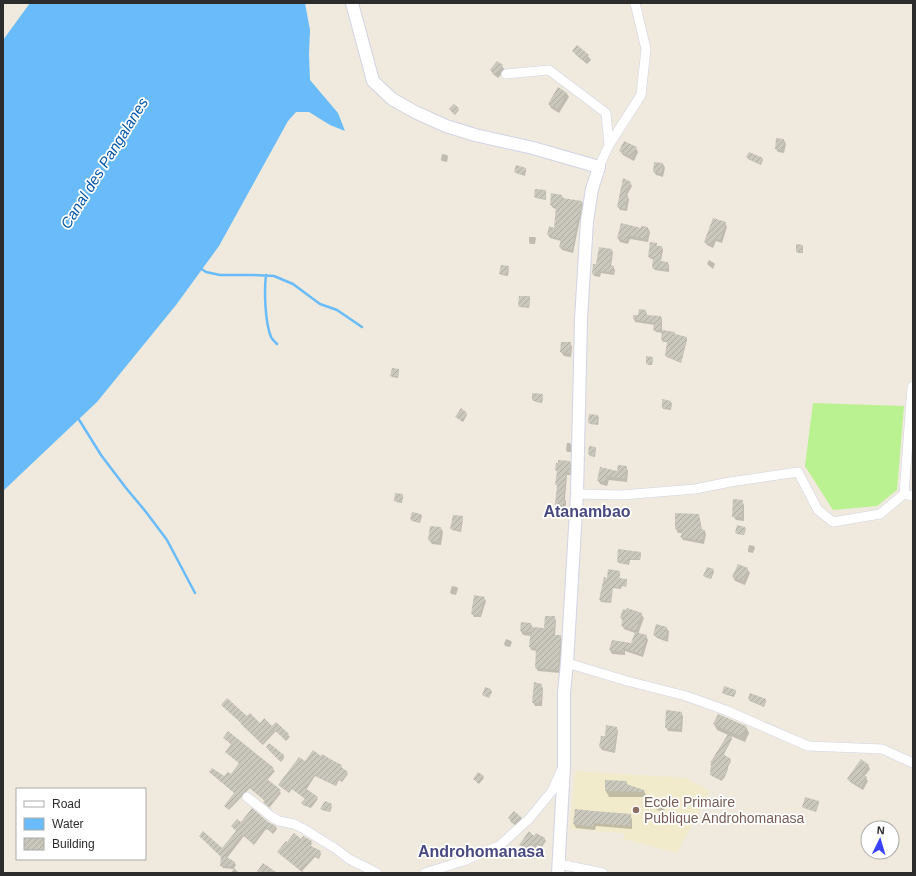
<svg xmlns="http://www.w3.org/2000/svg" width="916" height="876" viewBox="0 0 916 876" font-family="Arial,sans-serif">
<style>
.education{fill:#f1ebcc}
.pitch{fill:#baf291}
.water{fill:#69bcf9}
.shadow{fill:#0003}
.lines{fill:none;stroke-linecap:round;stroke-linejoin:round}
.stream{stroke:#69bcf9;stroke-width:2.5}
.building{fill:url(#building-hatch)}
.street-casing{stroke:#d2d3e6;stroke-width:10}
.secondary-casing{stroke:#d2d3e6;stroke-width:14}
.street{stroke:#fff;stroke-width:9}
.secondary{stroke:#fff;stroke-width:12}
.education-dot{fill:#8d6e63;stroke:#fff;stroke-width:1.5}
.labels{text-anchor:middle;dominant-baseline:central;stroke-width:3.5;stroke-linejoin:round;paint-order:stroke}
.education-label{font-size:14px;fill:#785e54;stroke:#fff;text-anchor:start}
.water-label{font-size:15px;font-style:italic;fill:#0257aa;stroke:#fff}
.quarter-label{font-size:16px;font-weight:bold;fill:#484981;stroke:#fff}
</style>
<defs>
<pattern id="building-hatch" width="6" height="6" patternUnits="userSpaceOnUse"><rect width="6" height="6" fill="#cac7bd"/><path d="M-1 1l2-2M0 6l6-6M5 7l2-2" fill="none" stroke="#aeaba3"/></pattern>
</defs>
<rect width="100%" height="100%" fill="#efeadd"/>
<!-- education -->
<path class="education" d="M575,771L686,778L710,791L677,853L624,839V833L570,829Z"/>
<!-- pitch -->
<path class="pitch" d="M813,403L904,406L897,490L877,506L833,510L805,466Z"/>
<!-- water -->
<path class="water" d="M30,3H305L310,30L309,54L310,80L338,113L345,131L330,125L309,112H296L288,121L219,246L176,305L97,402L3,491V40Z"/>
<!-- shadow -->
<path class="shadow" d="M578,47L588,56L591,60L587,64L576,55L573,51Z
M497,62L502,66L505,70L498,78L493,74L491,70Z
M559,89L567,94L569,97L559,113L551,108L549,104Z
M454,105L459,110L455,115L450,110Z
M784,140L786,144L784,153L778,152L776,149Z
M636,148L638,152L634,161L623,155L620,151Z
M442,154L447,155L448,157L447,162L442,161L441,160Z
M747,157L762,158L763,160L761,165L748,159Z
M663,164L665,168L663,177L656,175L654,172Z
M526,169V171L525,176L516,173L515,172Z
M630,183L632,186L627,195L629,199L627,211L620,210L618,207Z
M546,191V200L536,198L535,197Z
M562,196L564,199L582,202L584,205L582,220L580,219L573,253L562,250L560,247L561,241L550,238L548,235L555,229L557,209L553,208L551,205Z
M725,223L727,227L722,243L716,241L713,248L707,245L705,242Z
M648,228L650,232L648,242L630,239L628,244L620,242L618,238L641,229Z
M529,237H535L536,238L535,244H530L529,242Z
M656,244L658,247H662L663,250L661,261L663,263H668L669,265V272L655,270L653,268L654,259H651L649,257Z
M803,246V253H798L797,251Z
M611,249L613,252L611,266L613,267L615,270L614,275L601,273L600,277L594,276L593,273L597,266Z
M709,260L714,263L715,264L713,269L707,264Z
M508,267L509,269L508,276L501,275L500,274Z
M529,297L530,299L529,308L520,307L519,306Z
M646,311L647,314V316L661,317L662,319V331L674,333L675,334L687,338V340L681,363L667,357L666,356L668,342H663L662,340L663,333L656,332L654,330L655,325L635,322L634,319Z
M570,343L572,347L571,357L564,356L561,352Z
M652,358L653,359L652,365H648L647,363Z
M398,369L399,371L398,378L392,377L391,376Z
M542,395L543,396L542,403L536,402L535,401H533V400Z
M671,402L672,403L671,410L663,409V407Z
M466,414L467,415L463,422L456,417Z
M598,416L599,418L598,425L590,424L589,422Z
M567,443H570L571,445V452H567L566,450Z
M590,447L595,448L596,450L595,457L590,456L589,454Z
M570,462L571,465V475H567L565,499L566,501V508L558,507L556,504L558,487L557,485L558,473L556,470Z
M626,467L628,471L627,482L609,480L607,486L600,484L598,480L601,468L618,472Z
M402,495L403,497L402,503L396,502L395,500Z
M742,501L744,505V521L736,520L733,516Z
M421,514L422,516L420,523L412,521L411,519Z
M698,515L700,519L702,530H704L706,534L704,544L683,540L681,537L683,533H678L676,529Z
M462,517L463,519L461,532L452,530L451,528Z
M441,528L443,532L441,545L432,544L429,540Z
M745,528L746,529L744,535L737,534L736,533Z
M749,545L754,546L755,548L753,553L748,552V550Z
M640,553L641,555L640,560H630L629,565L619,563L618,562Z
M747,569L750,573L745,585L735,581L733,577Z
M713,570L714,572L711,579L705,577L704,576Z
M619,572L620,574L619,579L626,580L627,582L626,587L622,586L621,589L613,588L611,603L601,602L600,600L607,579Z
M452,586L457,587L458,589L456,595L451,594L450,592Z
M484,598L486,601L481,617H474L472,613Z
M641,614L644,618L638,634L646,636L648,640L643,657L625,651V655L612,654L610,650L613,642L632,644L635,633L624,629L622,625L623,622L621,618Z
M554,617L556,620L555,636H560L562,639L560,673L538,671L536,668L537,651L531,650L530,647L531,636L523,635L521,631L522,623L531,624L533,628L545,629Z
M666,628L669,631L668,642L657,638L654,635Z
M506,639L511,641L512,642L510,647L505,646L504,644Z
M541,685L543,688L542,706H535L533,702Z
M485,688L491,690L492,692L489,698L484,696L483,695Z
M735,690L736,692L734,697L724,694L723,692Z
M749,699L766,700V701L764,707L750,701Z
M681,713L683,716L682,732L668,731L666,727Z
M718,715L746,727L749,733L745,742L731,736L732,739L723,756L730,760L731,761L728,767V769L724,779L723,778L722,781L712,776L711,774L712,765L711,763L728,735L717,730L714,724Z
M276,723L290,737L286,741L276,731L263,745L243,726L260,724L272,727Z
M617,728L618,731L615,753L602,750L600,747L606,737Z
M229,733L275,771L267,780L281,793L270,807L265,804V801L250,788L229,810L226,807L235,793L225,778L231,775L240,764L226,752L232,745L224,738Z
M269,745L284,756V758L281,762L268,749L267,747Z
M322,757L341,766L342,768L348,774L342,782L339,780L336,786L315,776L306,790L318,799L311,808L303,805L302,803L306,799L292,789L289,793L279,785L305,762Z
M868,765L870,769L864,777L866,778L868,781L863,790L850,782L848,779Z
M483,777L484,778L479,784L474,779Z
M626,782L629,786L644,791L647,797H609L606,791Z
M818,802L819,803L816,812L804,808L803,807Z
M663,803L665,807L664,812L657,810L655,806Z
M331,805L332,807L330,812L322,810L321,809Z
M630,815L632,819V829L596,826L595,830L576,828L574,824Z
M509,818H521L523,822L517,827L511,822Z
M241,823H268L276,827L277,829L273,834L267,829V830L266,829L254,845L244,836L227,858L234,862L236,865L234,868L239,873H231L234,869L223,868L221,865L223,849L237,831L232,826Z
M534,838H544L546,841L542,847L537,845L535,859L525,852L524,849L520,845Z
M301,840L311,842L312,844L310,846L320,852L321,854L319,859L315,857L302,871L305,873H301L302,872L280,854L287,843Z"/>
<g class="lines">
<!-- stream -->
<path class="stream" d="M200,268L206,272L220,275H253L274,276L293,284L320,304L337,310L362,327
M266,275C264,291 265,322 271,337C272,339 275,342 277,344
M78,418L101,455L126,488L146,512L167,540L195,593"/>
</g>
<!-- building -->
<path class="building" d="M577,45L589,55L584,61L572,51Z
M497,61L503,65L496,75L490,70Z
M558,87L567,93L557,109L548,104Z
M454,104L459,108L454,114L449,109Z
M776,138L784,139L783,150L775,149Z
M624,141L637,147L632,157L619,151Z
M749,152L763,158L760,164L746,157Z
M654,162L663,163L662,173L653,172Z
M516,165L526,168L524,175L514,172Z
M623,178L631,182L625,194L628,195L625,209L617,207Z
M535,189L546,190L545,199L534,197Z
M551,193L562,195V198L582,201L580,217L578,216L572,250L559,247L561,239L547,235L549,226L554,228L556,206L550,205Z
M713,218L726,222L720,240L715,238L711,245L704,242Z
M621,223L641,228V226L648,227L646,239L628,235L626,241L617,238Z
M650,242L657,243V246H662L660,258H661V261L668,262V270L652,268L653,257H648Z
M796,244L803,245L802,252H796Z
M599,247L612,249L610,265L614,266L613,273L600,271L599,274H592L593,264H596Z
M501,265L509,266L507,275L499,274Z
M519,296H530L529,307L518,306Z
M639,309L646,310V315L661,316V331L653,330L654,323L633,319V315H638Z
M662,330L675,332L674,334L687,337L681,362L665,356L667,341L661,340Z
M561,342H571L570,353L560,352Z
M646,356L653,357L652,364H646Z
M392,368L399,369L398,376H390Z
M532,393L543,394L542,402L534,401V400H532Z
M662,399L671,401L670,408H662Z
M461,408L467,413L462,421L455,417Z
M589,414L598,415L597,424L588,423Z
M589,446L596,447L594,456L588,454Z
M558,460L570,461V473L566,472L564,497H565L564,505H555L557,485H555L557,471L555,470L556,463H558Z
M618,465L627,466L625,479L607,476L605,482L597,481L600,467L617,471Z
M395,493L403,494L402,501H394Z
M733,499L743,500L742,517H732Z
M412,512L421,514L419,522L410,519Z
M675,513L699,514L701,529L705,530L702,541L680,537L683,530L675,529Z
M453,515L463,516L460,530L450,529Z
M737,525L745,527L744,534L735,533Z
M430,526L441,527L439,542L428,540Z
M618,549L641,552L640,559H629L628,564L617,562Z
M738,564L748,568L743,581L732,577Z
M707,567L714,569L710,578L703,576Z
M608,569L620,571L619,578L627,579L626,586L621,585V588L613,587L611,602L599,600L604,577L607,578Z
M474,595L485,597L480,615L471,614Z
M627,608L642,613L636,631L621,626L623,619L620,618L623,609L626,610Z
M545,616H555L554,635H561L558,670L535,668L536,648L529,647L531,627L544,628Z
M521,622L531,623L530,632L520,631Z
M656,624L667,627L666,639L653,635Z
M635,632L647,635L641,654L624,648L623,652L609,650L612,640L631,643Z
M534,682L542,684L541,703H532Z
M724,686L736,690L733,696L722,693Z
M485,687L491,689L489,697L482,695Z
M750,693L766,699L763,706L748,699Z
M227,698L247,716L250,713L260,723L264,718L272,726L276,722L289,734L285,739L274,730L262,744L241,724V723L221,705Z
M666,710L682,712L680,729L665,728Z
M718,714L746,726L742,737L713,724Z
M606,725L617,727L614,751L599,747L601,736H605Z
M228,731L274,768L267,779L281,790L269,806L272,810L263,802L265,800L248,787L228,809L224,806L234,793L209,772L212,768L224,776L228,772L231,774L239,763L225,752L231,744L223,738Z
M728,734L732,737L723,754L731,759L727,766H728L724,778L722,777L721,780L710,775L711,763H710Z
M269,743L284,755L280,761L266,747Z
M313,750L321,756L322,754L332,760L342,765L341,767L348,772L341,781L338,779L335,785L314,775L305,788L318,797L310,807L301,803L305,799L291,788L288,792L278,785L299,757L305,761Z
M861,759L869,765L862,774L867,777L861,787L847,779Z
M478,772L484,776L478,783L473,779Z
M605,780L627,781L626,784L644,790V792L605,791Z
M805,797L819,801L815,811L802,807Z
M656,800L664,802L662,809L654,806Z
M325,801L332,804L329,811L320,809Z
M252,808L268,822L276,826L272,832L266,827L265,828H264L253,843L242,835L225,856L235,862L232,867L220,866L221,857L199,836L203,831L222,848L236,831L231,826L237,819L241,822Z
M575,809L594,811L631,814L630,826L594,823L593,827L573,824Z
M514,811L522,818L515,824L508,818Z
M529,831L534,836L536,833L545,838L541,845L536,843L533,858L522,850L523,848L519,845Z
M294,833L301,839L303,836L312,841L309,845L321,851L318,857L314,855L300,870L277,852L286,841L287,842Z
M263,863L269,867L277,873H256Z"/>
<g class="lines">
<defs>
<path id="street" d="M506,74L549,70L606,113L609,145
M599,167L609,145L641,95L646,49L635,3
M577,494L622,495L695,489L730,482L798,472L818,510L833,522L880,514L904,494L913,496
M904,494L912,387L913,386
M567,663L627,681L686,696L725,710L808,746L882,749L913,763
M247,797L272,817L279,821L294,824L304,829L336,849L349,859L377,873
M559,864L603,873
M425,873L463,861L499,846L529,819L552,791L562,769"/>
<path id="secondary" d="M352,3L373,81L392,99L415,112L446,126L475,135L533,148L599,167L592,189L587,221L581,319L577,494L567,663L564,692V766L558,873"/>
</defs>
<!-- street casing -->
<use href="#street" class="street-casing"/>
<!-- secondary casing -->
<use href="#secondary" class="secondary-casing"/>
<!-- street -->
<use href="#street" class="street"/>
<!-- secondary -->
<use href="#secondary" class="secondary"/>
</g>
<!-- markers -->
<circle class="education-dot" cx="636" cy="810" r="4"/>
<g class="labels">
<!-- education labels -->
<g class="education-label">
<text x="644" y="802">Ecole Primaire<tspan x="644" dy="16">Publique Androhomanasa</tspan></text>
</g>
<!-- water labels -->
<g class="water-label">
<text transform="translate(104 163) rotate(-58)">Canal des Pangalanes</text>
</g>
<!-- quarter labels -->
<g class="quarter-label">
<text x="587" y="511">Atanambao</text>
<text x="481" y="851">Androhomanasa</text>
</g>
</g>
<!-- border -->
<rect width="916" height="876" fill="none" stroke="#2c2c2c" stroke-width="8"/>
<!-- legend -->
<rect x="16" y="788" width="130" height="72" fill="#ffffff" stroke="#ababab"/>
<rect x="24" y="801" width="20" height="6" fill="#ffffff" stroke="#ababab"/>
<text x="52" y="808" font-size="12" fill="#2c2c2c">Road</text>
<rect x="24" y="818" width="20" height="12" fill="#69bcf9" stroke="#ababab"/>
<text x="52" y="828" font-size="12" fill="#2c2c2c">Water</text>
<rect x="24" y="838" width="20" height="12" fill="url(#building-hatch)" stroke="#ababab"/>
<text x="52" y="848" font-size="12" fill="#2c2c2c">Building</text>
<!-- north arrow -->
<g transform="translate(880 840) rotate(5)"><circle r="19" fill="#ffffff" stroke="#ababab"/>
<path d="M0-3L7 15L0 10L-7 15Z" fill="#3a41ff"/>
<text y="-6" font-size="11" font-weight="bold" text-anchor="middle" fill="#2c2c2c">N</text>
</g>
</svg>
